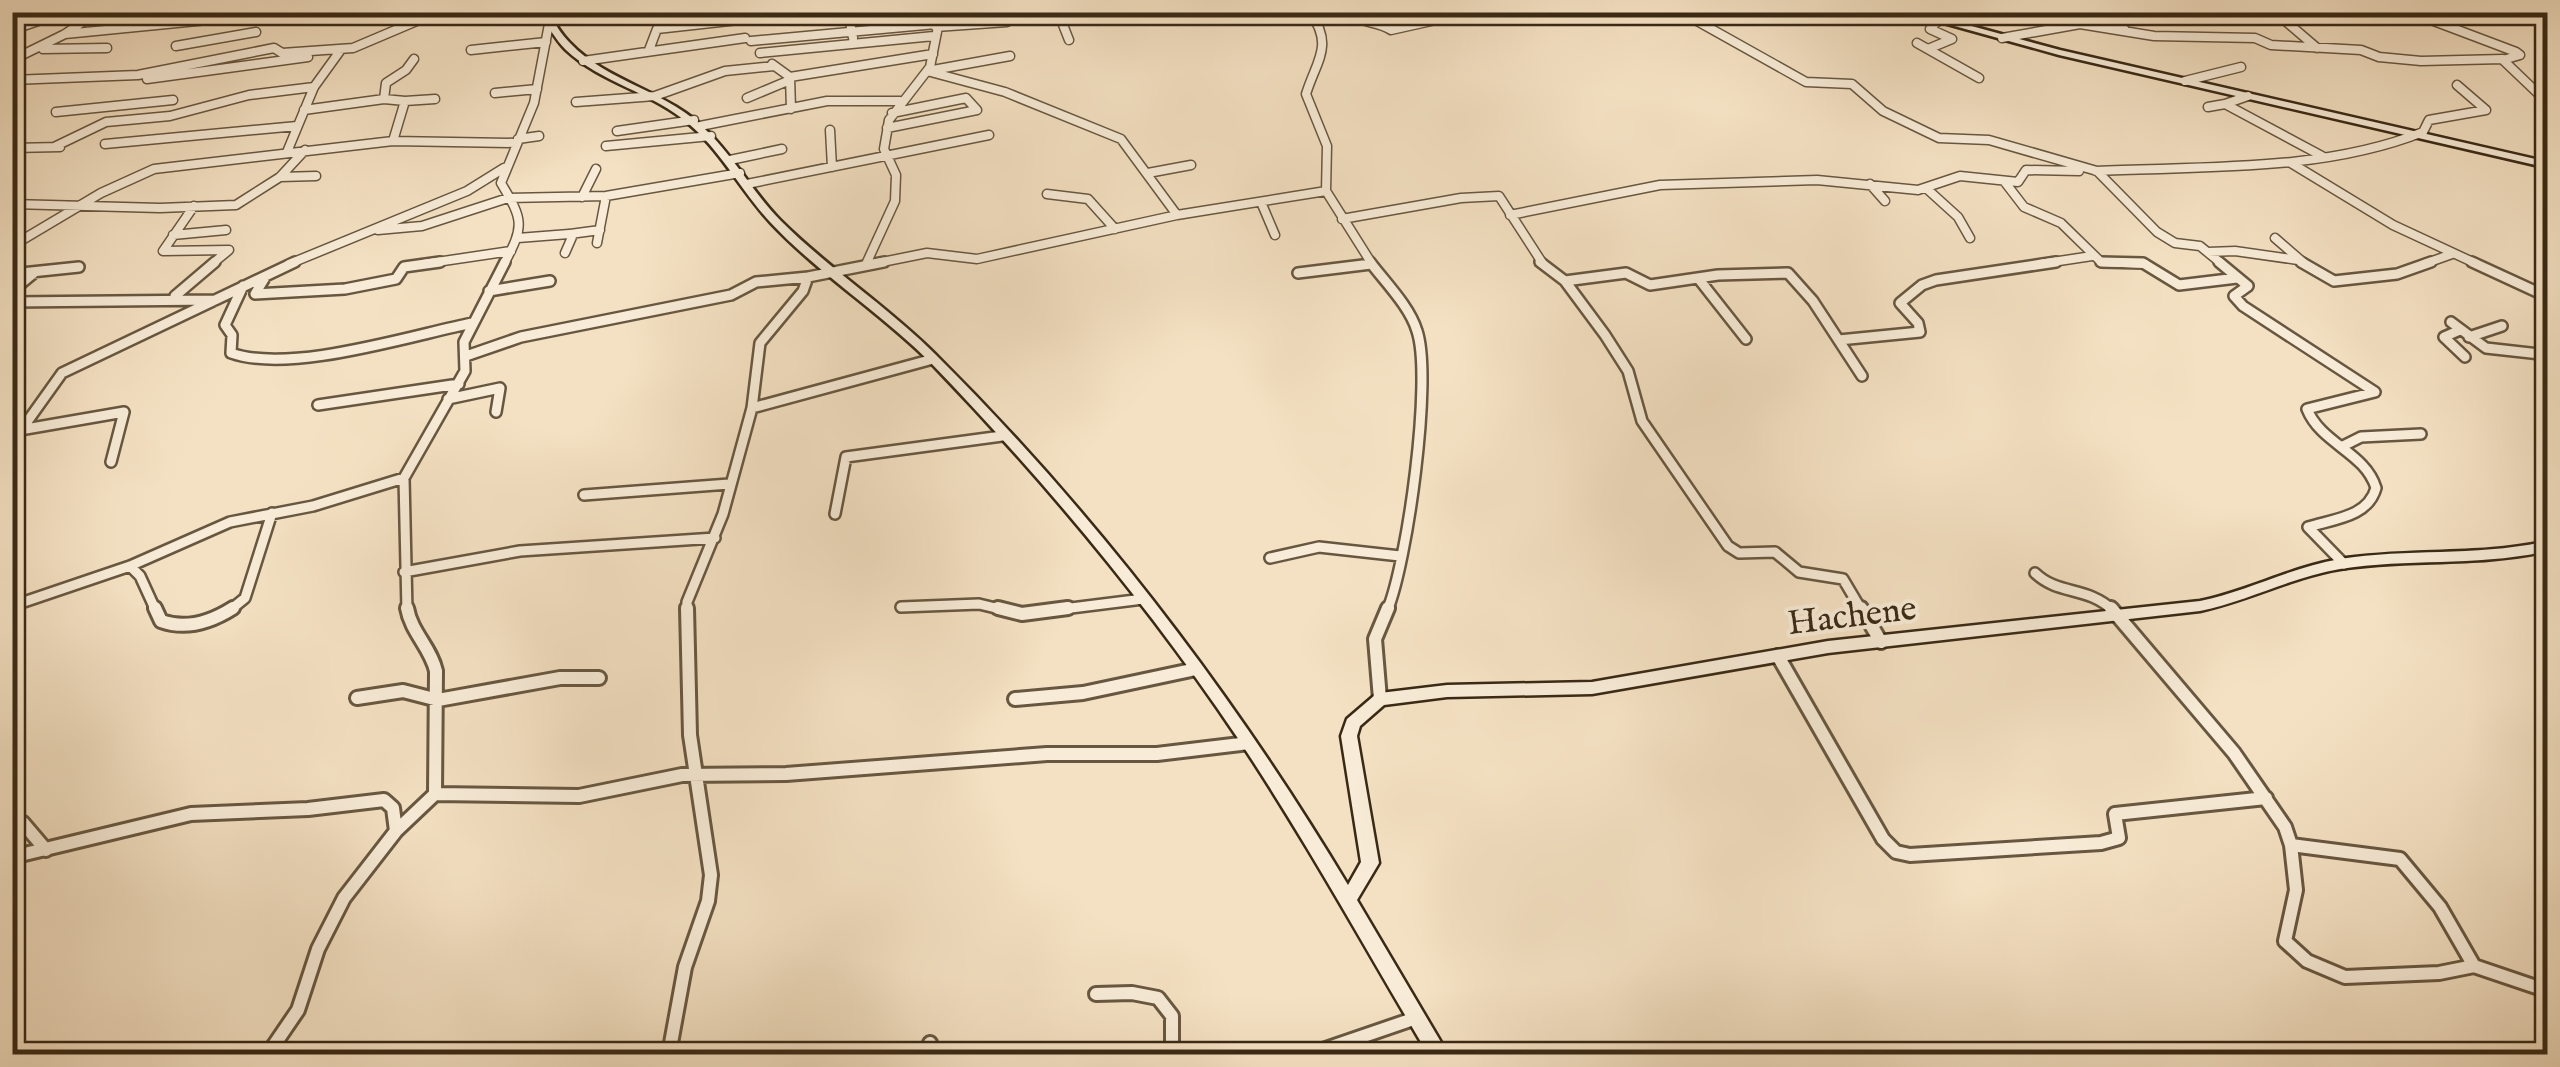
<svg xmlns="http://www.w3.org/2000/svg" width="2560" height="1067" viewBox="0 0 2560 1067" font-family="'IM FELL English',serif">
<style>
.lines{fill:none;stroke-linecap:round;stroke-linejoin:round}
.street-far2-casing{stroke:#685740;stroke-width:11}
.street-far1-casing{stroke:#685740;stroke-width:14}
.street-casing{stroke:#685740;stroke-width:18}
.secondary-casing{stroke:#392915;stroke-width:5}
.street-far2{stroke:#f8ecd8;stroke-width:8}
.street-far1{stroke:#f8ecd8;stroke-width:9}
.street{stroke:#f8ecd8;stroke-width:12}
.secondary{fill:#f8ecd8;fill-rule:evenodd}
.labels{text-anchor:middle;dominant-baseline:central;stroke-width:8;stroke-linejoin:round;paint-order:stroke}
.street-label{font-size:35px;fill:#392915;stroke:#f8ecd8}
</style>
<rect width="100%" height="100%" fill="#f4e1c3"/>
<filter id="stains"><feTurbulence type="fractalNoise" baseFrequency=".002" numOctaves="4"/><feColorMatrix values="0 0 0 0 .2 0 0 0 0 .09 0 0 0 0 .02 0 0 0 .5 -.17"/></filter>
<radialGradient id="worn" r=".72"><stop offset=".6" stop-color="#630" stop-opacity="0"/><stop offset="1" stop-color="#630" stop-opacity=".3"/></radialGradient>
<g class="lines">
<defs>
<path id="street-far2" d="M848,12L853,38
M1058,12L1069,40
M1310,12C1334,46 1317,59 1306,94L1327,146L1326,191L1372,264
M1681,12L1806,82L1852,84L1883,111L1939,138L1989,140L2097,171L2157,232L2175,243L2200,246L2222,264
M2275,12L2317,48
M2410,12L2516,52L2520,55L2503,60L2548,103
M1312,16L1350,14C1363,24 1377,21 1391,30L1472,12
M2422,17L2476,12
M936,27L1007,22L1013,12
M12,30L64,12
M2125,30L2112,18L2139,15
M65,34L289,12
M2002,38L2080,24L2154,36L2255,38L2271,45L2361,50L2379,57L2421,61L2503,59
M751,41L936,24
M1917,43L1979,78
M176,46L256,32
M43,49L107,48
M1928,49L1952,39L1930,29L1939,20
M471,50L546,42
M649,50L657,29L811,12
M760,53L934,36
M12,60L65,34L97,12
M583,61L745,38
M772,64L790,77L791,109
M933,70L1010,56
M927,71L1005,92L1121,139L1177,215
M790,77L933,54
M147,79L308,57
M12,80L138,75L274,48L282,53L353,48L438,12
M2185,81L2241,67
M495,93L537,89
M2248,96L2225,104L2322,156
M747,98L790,80
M384,99L386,83L406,70L414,59
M405,101L435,99
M576,102L655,96L725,71L774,66
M2208,107L2225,104
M304,110L384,99L405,101L393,141
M56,112L173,100
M700,126L827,101H900
M887,128L977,110L966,98L892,113
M830,130L832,167
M617,131L694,120
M518,139L539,136
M105,144L297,126
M606,146L711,136
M54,147L106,122L170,116L249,95L314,87
M12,148L60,147
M287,152L314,87L340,51
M730,160L782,149
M2291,163L2393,225L2477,264
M2096,171C2203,166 2322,172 2423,132L2429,120L2486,110L2457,85
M1148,173L1191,165
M280,177L316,176
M2004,181L2024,207L2061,223L2101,262L2145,264
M747,184L989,135
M1870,184L1885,201
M1926,188L1958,217L1970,238
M1047,194L1088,199L1115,229
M582,197L596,169
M1261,202L1275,235
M12,204L160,208L236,205L280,177L305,150
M194,206L163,251L229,250L212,264
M1510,215L1660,185L1817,180L1918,190L1960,176L2018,182L2026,170L2079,171
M1342,219L1461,198L1499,196L1543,264
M378,230L422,226L508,198L606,196L740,173
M570,234L600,230
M173,235L226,230
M518,238L569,234L572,237L565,253
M2275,238L2305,264
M597,243L606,196
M12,246L101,193L154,169L393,141L516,143
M2208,252L2235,251L2298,260
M867,262L895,201L896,175L884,149L889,120L930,67L941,12
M289,264L467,191L504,168
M423,264L511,251
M504,264C525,225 523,220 501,183L534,103L549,24
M872,264L927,253L977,259L1177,215L1326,191
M2039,264L2092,256
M2424,264L2452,254"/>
<path id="street-far1" d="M1370,262C1386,283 1410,307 1417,331C1433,379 1407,564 1387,611
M1540,262L1565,281L1605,335L1628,371L1642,421L1728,546L1739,553L1775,552L1799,572L1843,579L1862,611
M2101,262L2143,263L2179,285L2237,278
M2219,262L2248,286L2234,296L2243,306L2375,392L2307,409C2321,444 2365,452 2376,488C2368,517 2334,519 2308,527L2344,564
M2301,262L2334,281L2397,274L2431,262
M2472,262L2548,297
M1298,273L1371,264
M12,274L79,267
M266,276L255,294L345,289L396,279L404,267L440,262
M1698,278L1746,339
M1565,281L1626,273L1650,285L1718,275L1788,273L1813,301L1862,376
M243,286L225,325L232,335L231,353C290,374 409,336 472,323
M12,291L35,272
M489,291L550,281
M175,296L215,262
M12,302L215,300
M2451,322L2486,348L2548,355
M2460,330L2444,337L2465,357
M2469,337L2502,326
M1839,340L1920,332L1918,323L1900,303L1922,285L1936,280L2056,262
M466,356L521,337L731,295L756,282L808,277
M448,399L500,388L496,412
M2548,404L2542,409L2548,417
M318,405L459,384
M752,408L933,359
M20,430L124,412L111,462
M12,434L27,422L62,373L295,262
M2341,447L2361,437L2421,434
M584,495L729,484
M835,514L846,457L1002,436
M1270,558L1319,547L1400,556
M130,566L140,576L156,611
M404,572L520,551L715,538
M2035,573C2059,596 2086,585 2114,611
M12,606L130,566L230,522L313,506L404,478
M901,607L979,604L1008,611
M229,611L245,598L272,513
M407,611L404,478L465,371L464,342L505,262
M687,611V602L723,514L752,408L760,343L803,291L808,277L884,262
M1047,611L1143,599"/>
<path id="street" d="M155,608L161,621C186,630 211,622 233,608
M407,608C411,632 431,648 436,671L435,794L579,796L682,775L786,774L1047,754H1157L1249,743
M998,608L1022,614L1068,608
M1861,608L1881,642
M2111,608L2234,753L2285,827L2291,845L2296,890L2285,941L2307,961L2345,977L2439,973L2474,966L2548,991
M1778,656L1883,839L1896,852L1910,855L2101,843L2119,838L2115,814L2266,798
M357,698L403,691L438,700L560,678H599
M1015,699L1083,693L1196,669
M1380,699L1375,639L1388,608
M12,818L23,823L46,850
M2291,845L2400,859L2440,907L2474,966
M12,857L191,814L308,809L384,800L393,808L396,831
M1096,994L1132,993L1158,998L1172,1016V1054
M930,1043L931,1054
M268,1054L298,1010L318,949L344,898L396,831L435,794
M669,1054L685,967L708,901L711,875L690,735L687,608
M1311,1054L1416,1018"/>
<path id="secondary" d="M540,12H549C555,24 561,34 570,43C608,83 670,91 709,133C736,160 754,194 781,221C829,269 887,306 935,354C1095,513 1232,692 1348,885L1361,862L1341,736L1347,719L1375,695L1380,693L1447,685L1592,682L1828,641L2200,601C2248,591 2292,567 2340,559C2410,548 2477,557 2548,541V551C2477,567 2410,558 2340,569C2292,577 2248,601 2200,611L1828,653L1592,694L1447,697L1384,705L1360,726L1357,736L1379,863L1357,900L1448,1054H1428C1365,948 1305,839 1237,737C1147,603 1042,478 930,362C880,312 819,274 771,223C741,191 722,152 689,124C652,92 601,83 566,50C555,39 548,26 540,12Z
M1904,12H1920L2060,50L2548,162V168L2059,55Z"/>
</defs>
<!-- street-far2 casing -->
<use href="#street-far2" class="street-far2-casing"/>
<!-- street-far1 casing -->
<use href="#street-far1" class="street-far1-casing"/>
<!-- street casing -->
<use href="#street" class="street-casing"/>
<!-- secondary casing -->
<use href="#secondary" class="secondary-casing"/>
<!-- street-far2 -->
<use href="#street-far2" class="street-far2"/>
<!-- street-far1 -->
<use href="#street-far1" class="street-far1"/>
<!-- street -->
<use href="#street" class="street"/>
<!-- secondary -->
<use href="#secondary" class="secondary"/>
</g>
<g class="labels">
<!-- street labels -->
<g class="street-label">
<text transform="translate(1852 617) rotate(-7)">Hachene</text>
</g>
</g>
<!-- margin -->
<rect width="2560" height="1067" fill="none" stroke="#f4e1c3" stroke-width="50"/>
<rect x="15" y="15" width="2530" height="1037" fill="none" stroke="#392915" stroke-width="5"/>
<rect x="25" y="25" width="2510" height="1017" fill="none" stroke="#392915" stroke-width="2.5"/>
<rect width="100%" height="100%" filter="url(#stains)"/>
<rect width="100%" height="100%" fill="url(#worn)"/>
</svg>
